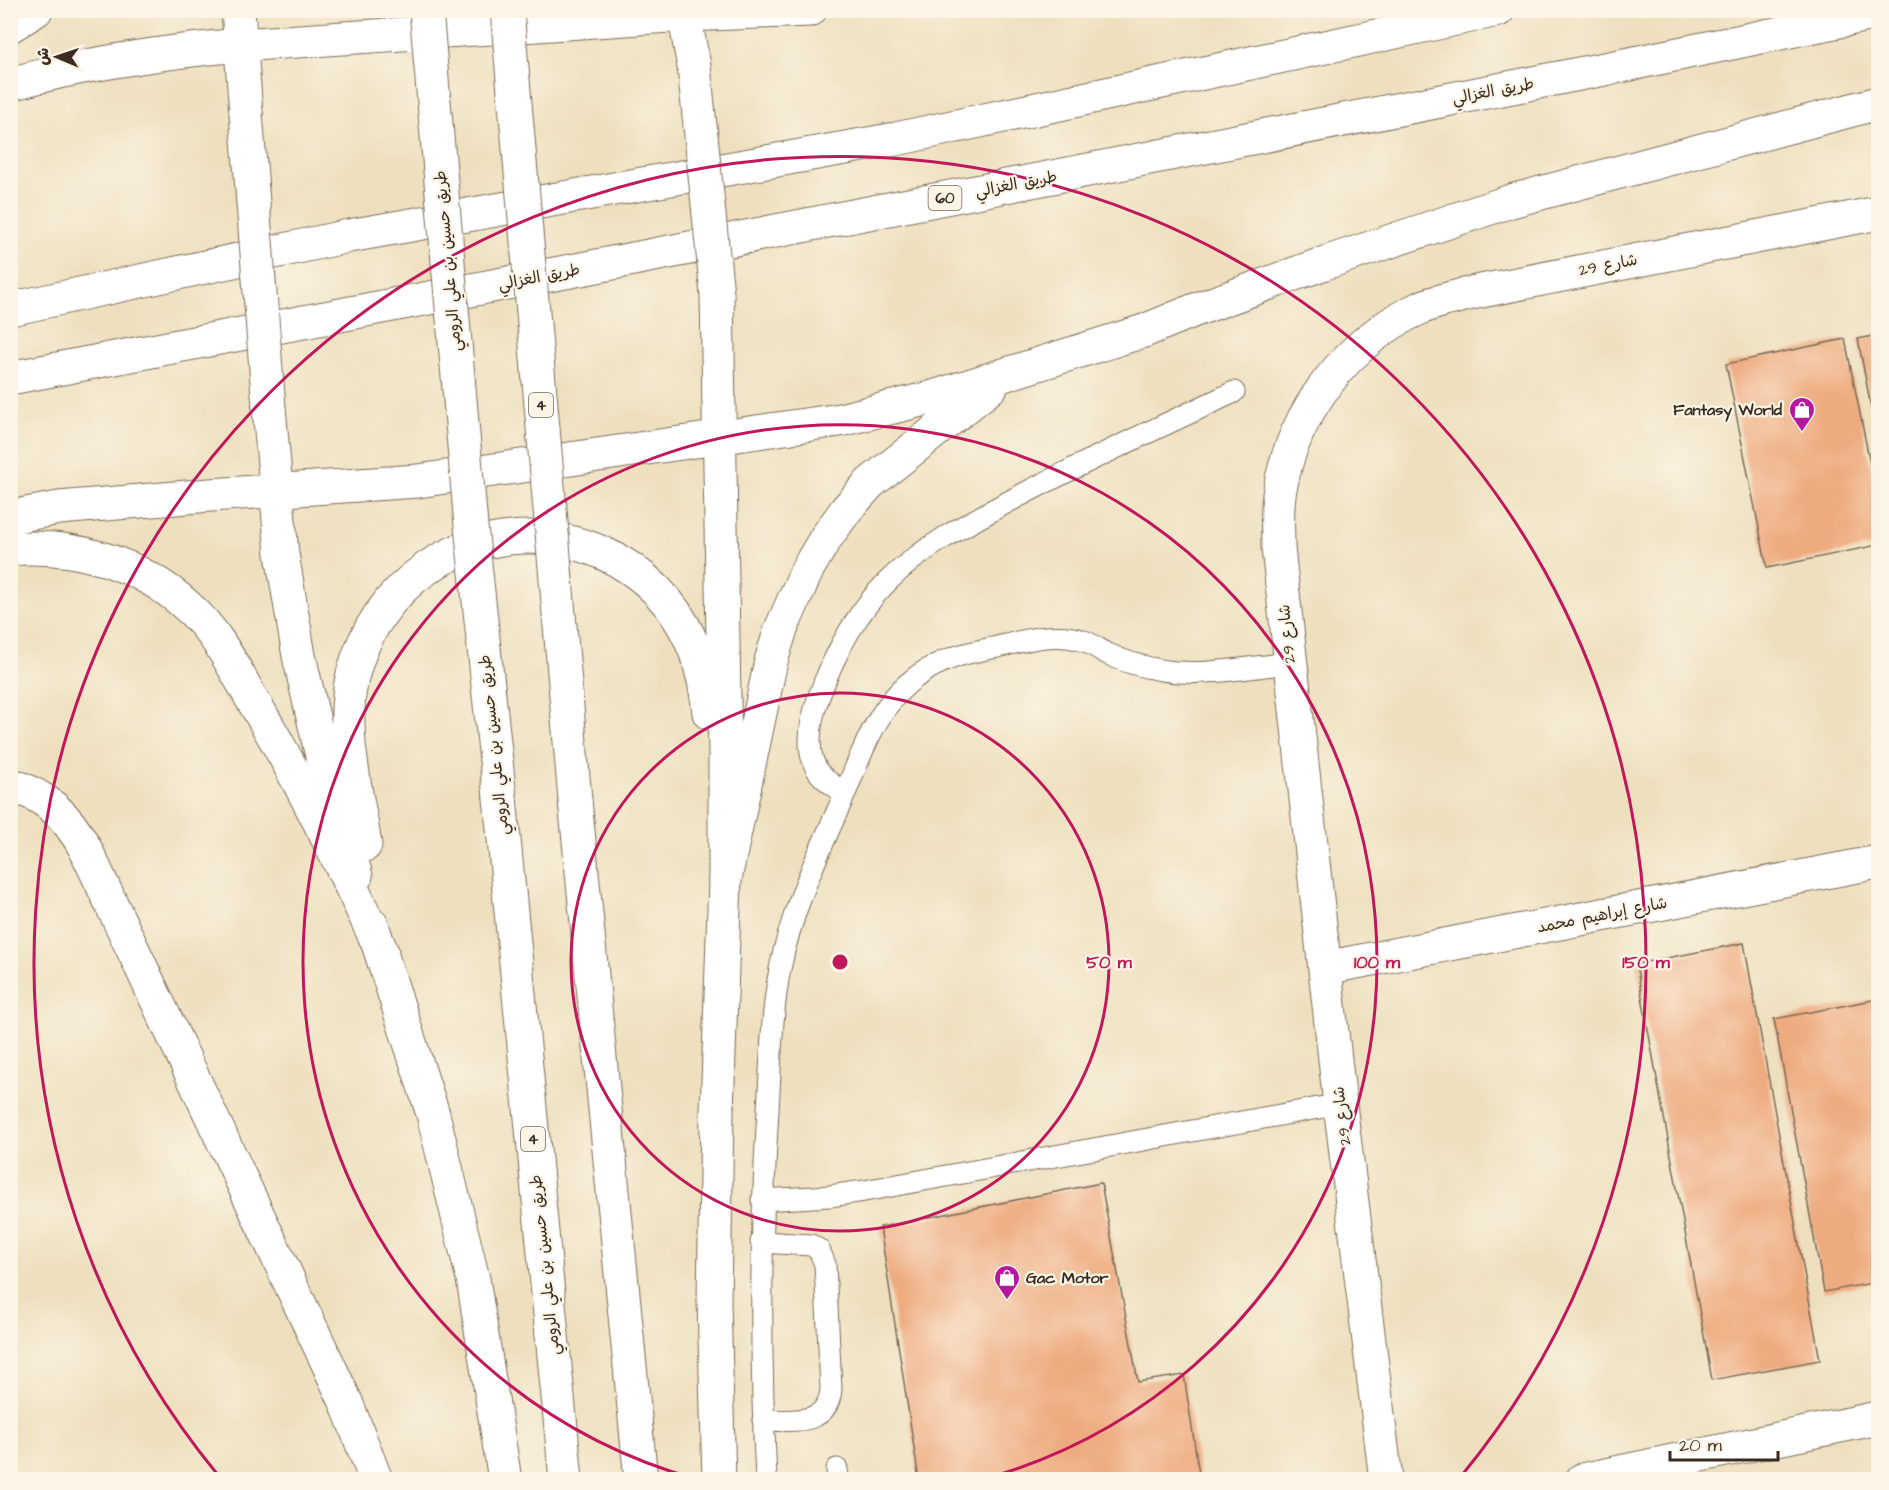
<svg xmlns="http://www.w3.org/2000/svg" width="1889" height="1490" viewBox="0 0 1889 1490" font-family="'Architects Daughter','Playpen Sans Arabic',sans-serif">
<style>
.building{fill:#eeab80}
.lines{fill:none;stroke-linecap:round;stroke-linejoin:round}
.service-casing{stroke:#7a6a56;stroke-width:23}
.minor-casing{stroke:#7a6a56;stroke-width:35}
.trunk-casing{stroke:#7a6a56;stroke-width:35}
.motorway-casing{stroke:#7a6a56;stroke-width:35}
.service{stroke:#fff;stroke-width:21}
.minor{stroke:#fff;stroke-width:33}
.trunk{stroke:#fff;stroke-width:33}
.motorway{stroke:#fff;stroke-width:33}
.trunk-bridge-casing{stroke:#7a6a56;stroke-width:35;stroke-linecap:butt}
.trunk-bridge{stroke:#fff;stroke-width:33}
.ring{fill:none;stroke:#c2185b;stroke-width:3}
.labels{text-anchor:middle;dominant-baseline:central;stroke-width:4.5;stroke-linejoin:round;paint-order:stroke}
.shield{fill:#fcf5e5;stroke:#75675a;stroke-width:1.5}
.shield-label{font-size:15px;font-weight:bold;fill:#3b2a1e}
.street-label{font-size:16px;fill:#3b2a1e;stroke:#fcf5e5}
.poi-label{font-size:16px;font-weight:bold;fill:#3b2a1e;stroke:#fcf5e5;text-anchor:end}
.centre{fill:#c2185b;stroke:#fcf5e5;stroke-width:3}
.ring-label{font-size:18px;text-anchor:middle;font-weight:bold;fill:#c2185b;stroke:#fcf5e5;stroke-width:4.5;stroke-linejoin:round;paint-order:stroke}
</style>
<rect width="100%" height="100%" fill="#fcf5e5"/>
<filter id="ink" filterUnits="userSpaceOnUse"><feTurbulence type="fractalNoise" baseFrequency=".0167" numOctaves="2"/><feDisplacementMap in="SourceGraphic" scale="12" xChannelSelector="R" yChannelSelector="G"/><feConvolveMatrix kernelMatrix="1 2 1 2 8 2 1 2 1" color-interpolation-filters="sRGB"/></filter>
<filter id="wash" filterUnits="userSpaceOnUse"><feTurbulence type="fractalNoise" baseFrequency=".008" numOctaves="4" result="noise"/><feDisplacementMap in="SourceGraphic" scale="24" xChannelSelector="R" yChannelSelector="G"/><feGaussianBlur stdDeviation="1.35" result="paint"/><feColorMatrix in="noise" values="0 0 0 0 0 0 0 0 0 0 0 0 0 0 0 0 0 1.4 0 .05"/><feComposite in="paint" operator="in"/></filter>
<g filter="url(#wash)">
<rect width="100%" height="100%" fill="#eee0bf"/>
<g id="blocks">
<!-- building -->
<path class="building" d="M1878,335V439H1877L1858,339Z
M1845,339L1878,503V545L1767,568L1726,364Z
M1744,943L1820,1360L1712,1380L1636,964Z
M1878,999V1282L1824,1292L1774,1019Z
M1101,1183L1138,1382L1184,1375L1200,1480H919L880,1227Z"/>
</g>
</g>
<g filter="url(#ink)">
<use href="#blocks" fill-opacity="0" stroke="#7a6a56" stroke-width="1.5"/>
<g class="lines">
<defs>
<path id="service" d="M845,793C837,788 829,783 823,777C803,758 810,722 818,699C833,657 856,613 887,582C922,547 965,525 1008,502C1082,462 1158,428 1234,392
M762,1200L830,1196L864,1191L1340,1104
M761,1242L811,1245L819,1250L825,1264L831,1389C828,1427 792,1420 763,1420
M837,1469L838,1480
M766,1480C760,1356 760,1233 768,1110C771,1063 771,1015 780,969C792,908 819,852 844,796C869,735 886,680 955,657C968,652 983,650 997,647C1024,641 1053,631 1081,640C1092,643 1099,650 1108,654C1124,662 1144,667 1161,670C1202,677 1250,667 1290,663"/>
<path id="minor" d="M10,784C47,797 66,814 85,848L346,1402L376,1480
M1325,968L1878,862
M1386,1480L1340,1104L1278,548C1278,529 1276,508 1280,489C1294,411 1347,342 1418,309C1435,301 1457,297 1476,292L1878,213
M1582,1480L1878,1418"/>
<path id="trunk" d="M238,10L246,113
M683,10L694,66
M717,294L725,756V879L717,1112L714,1302L719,1480
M269,408L282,554L299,656L322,756L356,876
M500,798L566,1480
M575,800L641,1480
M365,845C357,792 339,726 353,674C364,631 390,593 427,568C503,516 610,531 668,603C694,635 705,672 709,713
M372,925L433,1114L473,1279L505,1480"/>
<path id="motorway" d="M10,26L36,10
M10,84C86,63 162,52 240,45L684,15L810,10
M10,309L349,236L896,139L1498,10
M10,378L623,261L1625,65L1878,13
M10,517L59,508L210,495L418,481L840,420L930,398L1144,331L1195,310L1322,264L1511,201L1878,103
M10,549C73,543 140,563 187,606C215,630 231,662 249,694C299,777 341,864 382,952
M725,879L771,661L781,629L808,568L825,539L846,510L870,483L991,387"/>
</defs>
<!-- service casing -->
<use href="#service" class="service-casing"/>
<!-- minor casing -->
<use href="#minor" class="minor-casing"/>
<!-- trunk casing -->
<use href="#trunk" class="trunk-casing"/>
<!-- motorway casing -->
<use href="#motorway" class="motorway-casing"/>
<!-- service -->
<use href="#service" class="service"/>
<!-- minor -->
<use href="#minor" class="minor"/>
<!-- trunk -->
<use href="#trunk" class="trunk"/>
<!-- motorway -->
<use href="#motorway" class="motorway"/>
<defs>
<path id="trunk-bridge" d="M426,10L471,526L500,798
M507,10L575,800
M694,66L717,294
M246,113L269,408"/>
</defs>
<!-- trunk-bridge casing -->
<use href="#trunk-bridge" class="trunk-bridge-casing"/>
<!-- trunk-bridge -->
<use href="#trunk-bridge" class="trunk-bridge"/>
</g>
</g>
<!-- distance rings -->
<g class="ring">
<circle cx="840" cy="962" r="269"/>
<path d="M696 1479A537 537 0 1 1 984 1479"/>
<path d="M218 1475A806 806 0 1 1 1462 1475"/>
</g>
<!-- icons -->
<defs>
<symbol id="shop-pin" viewBox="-11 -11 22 30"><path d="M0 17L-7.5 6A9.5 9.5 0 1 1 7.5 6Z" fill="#b5179e" stroke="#fcf5e5"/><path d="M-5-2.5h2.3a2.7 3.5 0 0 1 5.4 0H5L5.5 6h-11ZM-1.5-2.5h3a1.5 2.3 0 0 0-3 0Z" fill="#fff"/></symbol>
</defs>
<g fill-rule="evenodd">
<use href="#shop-pin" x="1787" y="395" width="30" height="40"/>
<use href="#shop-pin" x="992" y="1263" width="30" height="40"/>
</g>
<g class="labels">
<!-- shield labels -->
<g class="shield">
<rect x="928.5" y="186" width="33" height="24" rx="4.5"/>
<rect x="529" y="393" width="24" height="24" rx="4.5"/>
<rect x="521" y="1127" width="24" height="24" rx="4.5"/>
</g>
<g class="shield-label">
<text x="945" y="198">60</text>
<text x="541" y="405">4</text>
<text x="533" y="1139">4</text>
</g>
<!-- street labels -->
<g class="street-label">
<text transform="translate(1493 91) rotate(-11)">طريق الغزالي</text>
<text transform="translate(1016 184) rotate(-11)">طريق الغزالي</text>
<text transform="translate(448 261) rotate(-95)">طريق حسين بن علي الرومي</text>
<text transform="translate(1608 265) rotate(-11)">شارع 29</text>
<text transform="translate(539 277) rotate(-11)">طريق الغزالي</text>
<text transform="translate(1287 634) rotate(-96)">شارع 29</text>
<text transform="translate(494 745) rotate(-96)">طريق حسين بن علي الرومي</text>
<text transform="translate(1602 915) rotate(-11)">شارع إبراهيم محمد</text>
<text transform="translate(1342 1116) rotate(-97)">شارع 29</text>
<text transform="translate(545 1265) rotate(-96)">طريق حسين بن علي الرومي</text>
</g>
<!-- poi labels -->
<g class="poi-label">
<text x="1782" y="410">Fantasy World</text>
<text x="1026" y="1278" text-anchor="start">Gac Motor</text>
</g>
</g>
<circle cx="840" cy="962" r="9" class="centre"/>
<g class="ring-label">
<text x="1109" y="968">50 m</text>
<text x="1377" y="968">100 m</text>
<text x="1646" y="968">150 m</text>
</g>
<!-- margin -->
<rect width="1889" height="1490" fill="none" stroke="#fcf5e5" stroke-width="36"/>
<!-- north arrow -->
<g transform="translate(57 57) rotate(272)" stroke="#fcf5e5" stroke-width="4.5" paint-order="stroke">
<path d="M0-4.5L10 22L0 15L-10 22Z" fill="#3b2a1e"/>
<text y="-9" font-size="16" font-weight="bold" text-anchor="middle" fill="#3b2a1e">ش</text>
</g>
<!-- scale -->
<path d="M1670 1451v9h108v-9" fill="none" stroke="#3b2a1e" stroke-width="3"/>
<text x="1679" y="1451" font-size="18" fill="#3b2a1e" stroke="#fcf5e5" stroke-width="4.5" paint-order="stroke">20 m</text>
</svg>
